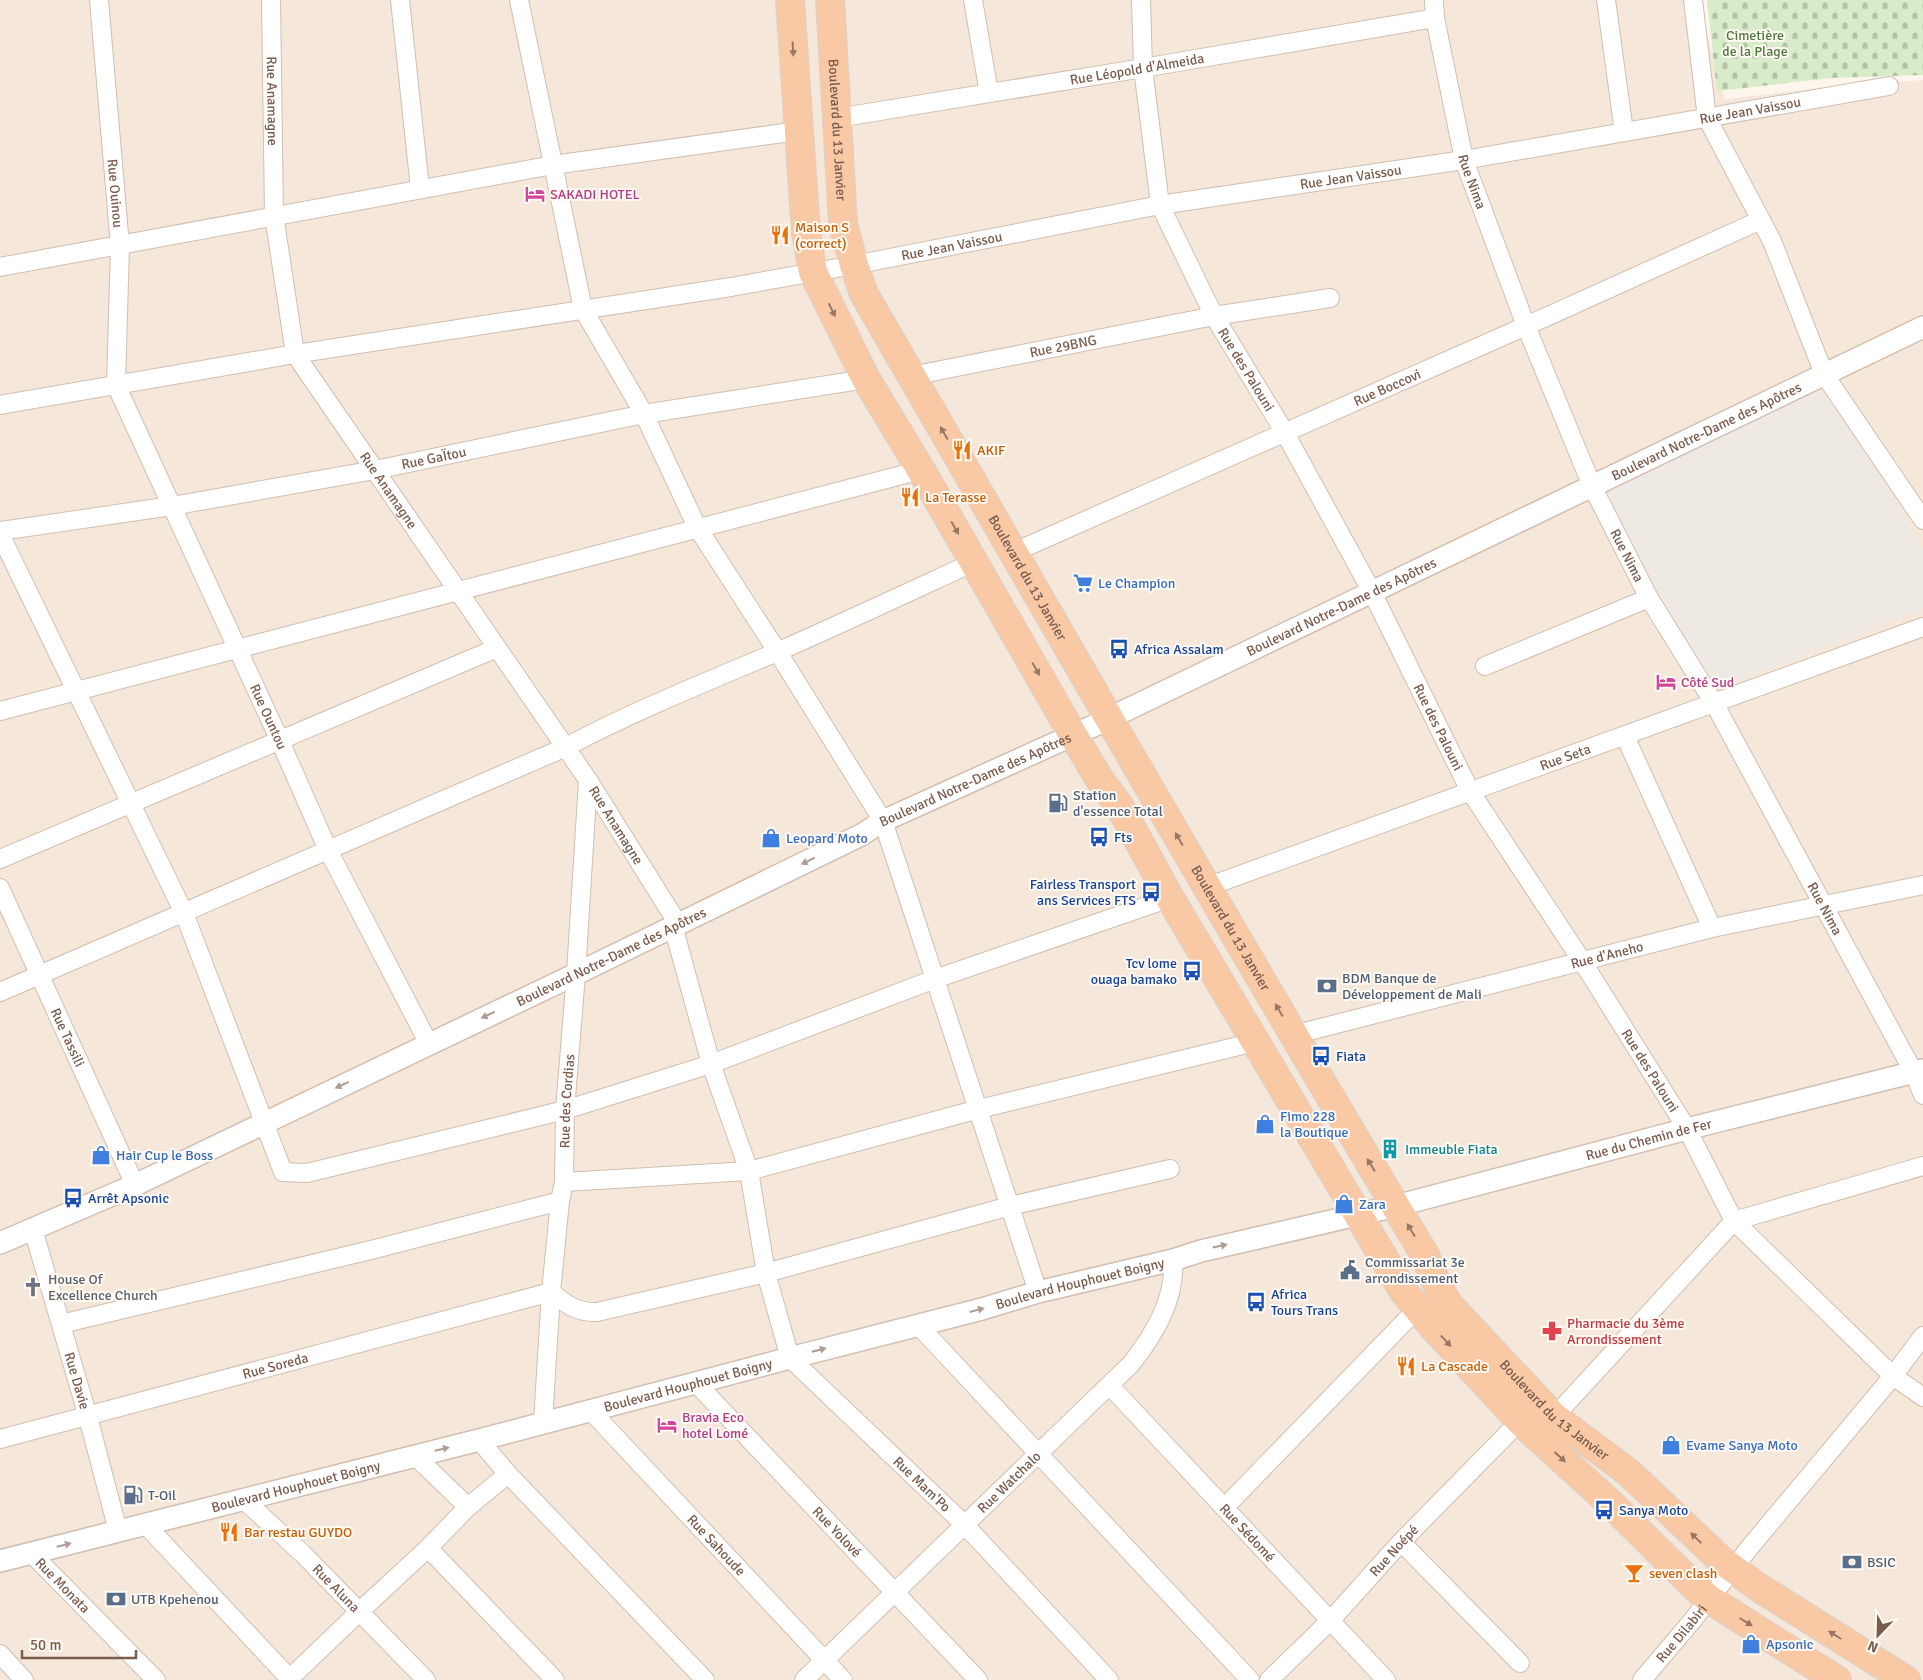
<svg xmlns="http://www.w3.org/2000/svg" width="1923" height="1680" viewBox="0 0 1923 1680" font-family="Signika,sans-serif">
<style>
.residential{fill:#f5e8da}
.industrial{fill:#efe9e4}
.cemetery{fill:url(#cemetery-stones)}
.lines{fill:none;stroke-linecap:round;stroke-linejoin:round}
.minor-casing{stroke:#d1beb0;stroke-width:20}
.tertiary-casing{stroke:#d1beb0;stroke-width:24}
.trunk-casing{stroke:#dad1cd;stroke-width:30}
.minor{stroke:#fff;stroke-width:18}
.tertiary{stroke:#fff;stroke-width:21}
.trunk{stroke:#f9c8a4;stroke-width:28}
.oneway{fill:#9a7763}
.oneway2{fill:#af9d94}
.labels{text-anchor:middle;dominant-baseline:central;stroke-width:4;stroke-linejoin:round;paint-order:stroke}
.park-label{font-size:14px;fill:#537a41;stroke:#fffaf3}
.street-label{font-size:14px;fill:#7a5c4d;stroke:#fffaf3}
.hotel-label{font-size:14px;fill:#b23c85;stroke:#fffaf3;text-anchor:start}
.food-label{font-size:14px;fill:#c56008;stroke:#fffaf3;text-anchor:start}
.shop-label{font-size:14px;fill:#366cbe;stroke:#fffaf3;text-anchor:start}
.transit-label{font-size:14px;fill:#164399;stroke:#fffaf3;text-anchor:start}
.service-label{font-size:14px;fill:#4e5e75;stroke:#fffaf3;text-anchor:start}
.culture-label{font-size:14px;fill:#0d838f;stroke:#fffaf3;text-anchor:start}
.worship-label{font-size:14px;fill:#5b616d;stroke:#fffaf3;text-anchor:start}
.health-label{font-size:14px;fill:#be3a42;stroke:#fffaf3;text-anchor:start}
</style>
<defs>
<pattern id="cemetery-stones" width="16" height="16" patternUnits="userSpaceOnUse" patternTransform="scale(1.25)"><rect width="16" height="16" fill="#d8ecc9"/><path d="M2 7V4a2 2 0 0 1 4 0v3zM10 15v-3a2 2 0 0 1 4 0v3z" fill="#b4c2a5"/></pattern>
</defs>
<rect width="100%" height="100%" fill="#fdf6ec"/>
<!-- residential -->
<path class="residential" d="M0,0H1697L1725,99L1840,86L1923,80V1680H0Z"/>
<!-- industrial -->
<path class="industrial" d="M1829,384L1923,549V609L1715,690L1603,492Z"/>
<!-- cemetery -->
<path class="cemetery" d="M1707,0H1923V75L1832,78L1717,91Z"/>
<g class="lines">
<defs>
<g id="minor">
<path id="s1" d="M99,0L120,246L116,385L280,741L328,850L429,1044"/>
<path id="s2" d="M271,0L274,215L295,354L588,780L678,924"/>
<path d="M400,0L420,189"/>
<path d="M519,0L583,309L644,414L697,527L777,651L883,821L1038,1292"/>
<path d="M973,0L989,93"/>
<path id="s3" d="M1141,0L1143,68L1160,205L1214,316L1285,433L1372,592L1470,791L1582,961L1687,1129L1734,1221L1893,1376L1923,1397"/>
<path id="s4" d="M1434,0L1435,18L1464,160L1526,326L1592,486L1649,598L1714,703L1914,1073L1923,1095"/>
<path d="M1606,0L1624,132"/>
<path d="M1693,0L1707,118L1772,241L1824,374L1923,520"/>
<path id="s5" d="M837,118L1143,68L1435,18"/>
<path d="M0,267L553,165L798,131"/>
<path id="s6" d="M911,376L1214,316L1330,298"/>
<path id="s7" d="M0,405L295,354L731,287L854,265L1160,205L1464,160L1889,86"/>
<path id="s8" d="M0,531L172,506L375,470L644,414L866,379"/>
<path d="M0,534L184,913L283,1172L307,1173L565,1110L711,1064L935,979L1170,898"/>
<path id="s9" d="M1012,553L1526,326L1761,220"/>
<path d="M1485,666L1649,598"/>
<path d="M0,711L921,470"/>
<path d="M1625,736L1712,928"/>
<path d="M0,859L497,648"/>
<path id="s10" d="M1207,887L1923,627"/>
<path id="s11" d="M0,888L135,1185"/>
<path id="s12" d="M673,926L711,1064L749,1171L766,1273L790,1358L964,1524L1109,1680"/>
<path d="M0,992L566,747C634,711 706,682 777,652C843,623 909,592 974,562"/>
<path id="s13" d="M1293,1035L1712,928L1923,885"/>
<path d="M564,1182L749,1171L979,1109L1255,1042"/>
<path id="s14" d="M33,1229L88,1417L118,1531"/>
<path d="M61,1324L375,1249L560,1201"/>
<path d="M918,1325L1250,1680"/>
<path id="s15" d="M696,1383L978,1680"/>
<path id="s16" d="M1110,1386L1386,1680"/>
<path id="s17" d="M590,1410L843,1680"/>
<path d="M1554,1417L1734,1221L1923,1166"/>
<path id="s18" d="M543,1422L551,1292L560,1201L564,1182L565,1110L576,974L588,780"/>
<path id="s19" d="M0,1439L551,1292C565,1304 578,1313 597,1312L766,1273L1010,1206L1170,1169"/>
<path d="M479,1440L508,1474L705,1680"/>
<path d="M414,1455L468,1507"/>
<path id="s20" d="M243,1499L303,1554L426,1680"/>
<path d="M1225,1507L1417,1309"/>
<path d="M145,1524L291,1680"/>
<path d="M1401,1542L1520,1663"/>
<path d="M428,1548L555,1680"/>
<path id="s21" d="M32,1554L156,1680"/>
<path d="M0,1654L24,1680"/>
<path d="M288,1680L359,1612L428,1548L468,1507L508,1474"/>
<path id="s22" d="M804,1680L1131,1364C1154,1335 1176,1299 1173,1260"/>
<path id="s23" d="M1269,1680L1330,1621L1401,1542L1520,1421"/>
<path id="s24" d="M1642,1680L1692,1621L1750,1547L1893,1376L1923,1336"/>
</g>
<g id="tertiary">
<path id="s25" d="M0,1243L135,1185L576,974L861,835L883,821L1091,727L1923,327"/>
<path id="s26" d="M0,1561L479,1440L790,1358L982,1309L1038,1292L1173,1260L1201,1251L1396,1206L1687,1129L1923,1070"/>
</g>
<g id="trunk">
<path d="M790,0L806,233L813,272L866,379L921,470L1073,735L1100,780L1120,807L1170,898L1404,1292L1433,1327L1520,1421L1611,1504L1696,1588L1709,1599L1837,1680"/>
<path id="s27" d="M830,0L843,223L854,265L864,294C1050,615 1233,937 1425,1255L1438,1287L1450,1306L1554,1417L1628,1472L1720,1559L1758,1587L1906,1680"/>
</g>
</defs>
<!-- minor casing -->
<use href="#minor" class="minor-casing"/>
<!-- tertiary casing -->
<use href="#tertiary" class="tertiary-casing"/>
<!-- trunk casing -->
<use href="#trunk" class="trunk-casing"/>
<!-- minor -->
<use href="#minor" class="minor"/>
<!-- tertiary -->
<use href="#tertiary" class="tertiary"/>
<!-- trunk -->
<use href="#trunk" class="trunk"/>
</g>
<!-- one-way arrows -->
<defs><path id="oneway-solid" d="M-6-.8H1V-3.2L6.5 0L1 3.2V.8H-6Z" transform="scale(1.25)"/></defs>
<g class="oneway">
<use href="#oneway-solid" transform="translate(793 49) rotate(87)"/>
<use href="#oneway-solid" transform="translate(832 310) rotate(64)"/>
<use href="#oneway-solid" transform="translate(944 433) rotate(-120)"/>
<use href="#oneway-solid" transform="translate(955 528) rotate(60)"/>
<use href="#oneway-solid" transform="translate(1036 669) rotate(60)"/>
<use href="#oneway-solid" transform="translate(1179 839) rotate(-120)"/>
<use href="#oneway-solid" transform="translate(1279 1010) rotate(-120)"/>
<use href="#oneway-solid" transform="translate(1371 1165) rotate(-122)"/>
<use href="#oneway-solid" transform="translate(1411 1230) rotate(-121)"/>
<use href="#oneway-solid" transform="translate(1446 1341) rotate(47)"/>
<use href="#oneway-solid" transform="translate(1560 1457) rotate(42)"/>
<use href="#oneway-solid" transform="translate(1696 1538) rotate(-136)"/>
<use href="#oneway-solid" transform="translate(1746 1622) rotate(32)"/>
<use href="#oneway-solid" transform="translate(1835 1635) rotate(-148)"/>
</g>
<g class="oneway2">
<use href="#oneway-solid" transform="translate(808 861) rotate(154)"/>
<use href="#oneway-solid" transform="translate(488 1015) rotate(155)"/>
<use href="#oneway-solid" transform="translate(342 1085) rotate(155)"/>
<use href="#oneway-solid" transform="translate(1220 1246) rotate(-12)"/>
<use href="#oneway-solid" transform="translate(977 1310) rotate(-15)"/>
<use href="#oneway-solid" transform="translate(819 1350) rotate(-14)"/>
<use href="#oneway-solid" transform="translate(442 1449) rotate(-13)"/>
<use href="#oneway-solid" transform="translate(64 1545) rotate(-14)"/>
</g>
<!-- icons -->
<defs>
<symbol id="hotel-bare" viewBox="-9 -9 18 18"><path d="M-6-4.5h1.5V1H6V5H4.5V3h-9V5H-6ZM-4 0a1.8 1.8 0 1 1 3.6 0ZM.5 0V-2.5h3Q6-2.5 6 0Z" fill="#d1479c" stroke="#fffaf3" stroke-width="2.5" paint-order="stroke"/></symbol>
<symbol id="restaurant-bare" viewBox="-9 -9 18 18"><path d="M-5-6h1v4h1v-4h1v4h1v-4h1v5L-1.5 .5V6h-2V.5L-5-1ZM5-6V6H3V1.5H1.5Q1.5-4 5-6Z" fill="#e8710a" stroke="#fffaf3" stroke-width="2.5" paint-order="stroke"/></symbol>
<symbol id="supermarket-bare" viewBox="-9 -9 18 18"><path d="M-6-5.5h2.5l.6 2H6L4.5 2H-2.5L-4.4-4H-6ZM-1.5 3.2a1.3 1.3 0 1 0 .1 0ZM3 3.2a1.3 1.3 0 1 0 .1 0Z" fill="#3f7fe0" stroke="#fffaf3" stroke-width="2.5" paint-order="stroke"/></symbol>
<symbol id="bus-bare" viewBox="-9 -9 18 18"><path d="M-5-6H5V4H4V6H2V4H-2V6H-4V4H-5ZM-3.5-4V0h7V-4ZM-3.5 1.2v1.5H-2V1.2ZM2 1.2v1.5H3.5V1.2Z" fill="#1a4fb4" stroke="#fffaf3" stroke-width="2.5" paint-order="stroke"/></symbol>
<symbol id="fuel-bare" viewBox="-9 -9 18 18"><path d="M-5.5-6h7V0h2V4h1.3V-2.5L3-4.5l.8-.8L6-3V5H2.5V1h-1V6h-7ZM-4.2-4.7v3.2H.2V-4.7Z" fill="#5c6f8a" stroke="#fffaf3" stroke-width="2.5" paint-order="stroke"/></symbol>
<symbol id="shop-bare" viewBox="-9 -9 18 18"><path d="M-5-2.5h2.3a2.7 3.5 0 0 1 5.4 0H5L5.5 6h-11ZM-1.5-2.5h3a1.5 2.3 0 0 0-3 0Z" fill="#3f7fe0" stroke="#fffaf3" stroke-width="2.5" paint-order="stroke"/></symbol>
<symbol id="bank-bare" viewBox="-9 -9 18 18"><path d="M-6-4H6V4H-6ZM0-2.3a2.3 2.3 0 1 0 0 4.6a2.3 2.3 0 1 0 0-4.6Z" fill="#5c6f8a" stroke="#fffaf3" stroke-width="2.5" paint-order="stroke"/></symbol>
<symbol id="building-bare" viewBox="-9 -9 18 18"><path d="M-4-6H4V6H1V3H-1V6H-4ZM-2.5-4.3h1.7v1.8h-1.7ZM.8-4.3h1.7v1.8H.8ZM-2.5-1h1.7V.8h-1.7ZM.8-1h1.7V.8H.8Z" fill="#0f9aa8" stroke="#fffaf3" stroke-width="2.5" paint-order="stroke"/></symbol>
<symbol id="civic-bare" viewBox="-9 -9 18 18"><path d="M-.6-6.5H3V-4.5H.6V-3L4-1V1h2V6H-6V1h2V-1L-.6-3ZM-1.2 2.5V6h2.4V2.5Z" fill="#5c6f8a" stroke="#fffaf3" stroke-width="2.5" paint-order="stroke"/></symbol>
<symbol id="church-bare" viewBox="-9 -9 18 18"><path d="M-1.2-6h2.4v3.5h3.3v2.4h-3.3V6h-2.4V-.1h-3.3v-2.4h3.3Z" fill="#6b7280" stroke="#fffaf3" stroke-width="2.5" paint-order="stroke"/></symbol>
<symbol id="pharmacy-bare" viewBox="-9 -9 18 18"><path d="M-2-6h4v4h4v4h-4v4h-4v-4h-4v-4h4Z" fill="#e0444e" stroke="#fffaf3" stroke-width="2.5" paint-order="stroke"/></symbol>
<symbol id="bar-bare" viewBox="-9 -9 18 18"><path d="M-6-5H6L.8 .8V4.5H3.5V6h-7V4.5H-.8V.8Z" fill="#e8710a" stroke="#fffaf3" stroke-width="2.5" paint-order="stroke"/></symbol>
</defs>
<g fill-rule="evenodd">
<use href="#hotel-bare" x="521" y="180" width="28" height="28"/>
<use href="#restaurant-bare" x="766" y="221" width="28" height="28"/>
<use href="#restaurant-bare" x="948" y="436" width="28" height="28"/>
<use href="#restaurant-bare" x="896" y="483" width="28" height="28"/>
<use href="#supermarket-bare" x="1069" y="569" width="28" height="28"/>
<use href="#bus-bare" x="1105" y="635" width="28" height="28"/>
<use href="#hotel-bare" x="1652" y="668" width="28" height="28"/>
<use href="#fuel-bare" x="1044" y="789" width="28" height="28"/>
<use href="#bus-bare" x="1085" y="823" width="28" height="28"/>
<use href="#shop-bare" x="757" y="824" width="28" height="28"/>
<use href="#bus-bare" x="1137" y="878" width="28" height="28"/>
<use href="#bus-bare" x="1178" y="957" width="28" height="28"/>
<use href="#bank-bare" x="1313" y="972" width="28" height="28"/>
<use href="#bus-bare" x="1307" y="1042" width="28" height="28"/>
<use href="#shop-bare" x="1251" y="1110" width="28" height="28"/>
<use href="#building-bare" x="1376" y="1135" width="28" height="28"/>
<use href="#shop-bare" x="87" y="1141" width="28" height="28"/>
<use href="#bus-bare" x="59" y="1184" width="28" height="28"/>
<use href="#shop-bare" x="1330" y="1190" width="28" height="28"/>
<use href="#civic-bare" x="1336" y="1256" width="28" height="28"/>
<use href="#church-bare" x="19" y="1273" width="28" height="28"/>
<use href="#bus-bare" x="1242" y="1288" width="28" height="28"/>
<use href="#pharmacy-bare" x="1538" y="1317" width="28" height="28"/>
<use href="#restaurant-bare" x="1392" y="1352" width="28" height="28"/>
<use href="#hotel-bare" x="653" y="1411" width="28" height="28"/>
<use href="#shop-bare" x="1657" y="1431" width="28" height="28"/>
<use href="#fuel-bare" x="119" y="1481" width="28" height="28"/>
<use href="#bus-bare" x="1590" y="1496" width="28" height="28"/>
<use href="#restaurant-bare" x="215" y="1518" width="28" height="28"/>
<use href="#bank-bare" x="1838" y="1548" width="28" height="28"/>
<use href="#bar-bare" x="1620" y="1559" width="28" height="28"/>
<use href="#bank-bare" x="102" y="1585" width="28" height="28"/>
<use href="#shop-bare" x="1737" y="1630" width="28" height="28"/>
</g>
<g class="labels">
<!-- park labels -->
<g class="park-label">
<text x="1755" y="35">Cimetière<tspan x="1755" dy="16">de la Plage</tspan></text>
</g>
<!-- street labels -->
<g class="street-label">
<text stroke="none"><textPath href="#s5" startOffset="304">Rue Léopold d'Almeida</textPath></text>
<text stroke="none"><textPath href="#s2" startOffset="101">Rue Anamagne</textPath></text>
<text stroke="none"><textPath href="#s7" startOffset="1775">Rue Jean Vaissou</textPath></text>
<text stroke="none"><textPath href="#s27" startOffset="130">Boulevard du 13 Janvier</textPath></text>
<text stroke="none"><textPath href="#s7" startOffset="1370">Rue Jean Vaissou</textPath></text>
<text stroke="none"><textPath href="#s4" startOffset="186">Rue Nima</textPath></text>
<text stroke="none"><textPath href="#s1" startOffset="194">Rue Ouinou</textPath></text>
<text stroke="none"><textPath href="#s7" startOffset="965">Rue Jean Vaissou</textPath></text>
<text stroke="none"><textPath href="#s6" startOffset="155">Rue 29BNG</textPath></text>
<text stroke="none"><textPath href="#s3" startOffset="392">Rue des Palouni</textPath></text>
<text stroke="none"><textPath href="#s9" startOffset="410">Rue Boccovi</textPath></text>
<text stroke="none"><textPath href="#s25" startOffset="1890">Boulevard Notre-Dame des Apôtres</textPath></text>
<text stroke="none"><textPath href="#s8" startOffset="440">Rue GaÏtou</textPath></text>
<text stroke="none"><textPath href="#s2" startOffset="521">Rue Anamagne</textPath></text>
<text stroke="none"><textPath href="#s4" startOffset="591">Rue Nima</textPath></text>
<text stroke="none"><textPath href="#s27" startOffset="625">Boulevard du 13 Janvier</textPath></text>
<text stroke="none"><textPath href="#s25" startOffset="1485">Boulevard Notre-Dame des Apôtres</textPath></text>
<text stroke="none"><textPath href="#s1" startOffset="751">Rue Ountou</textPath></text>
<text stroke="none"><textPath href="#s3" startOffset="798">Rue des Palouni</textPath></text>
<text stroke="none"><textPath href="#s10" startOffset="381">Rue Seta</textPath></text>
<text stroke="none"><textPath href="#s25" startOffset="1080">Boulevard Notre-Dame des Apôtres</textPath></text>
<text stroke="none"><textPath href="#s2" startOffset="926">Rue Anamagne</textPath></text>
<text stroke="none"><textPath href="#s4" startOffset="996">Rue Nima</textPath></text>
<text stroke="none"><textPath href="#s27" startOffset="1030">Boulevard du 13 Janvier</textPath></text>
<text stroke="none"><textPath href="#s13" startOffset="324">Rue d'Aneho</textPath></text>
<text stroke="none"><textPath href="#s25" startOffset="675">Boulevard Notre-Dame des Apôtres</textPath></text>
<text stroke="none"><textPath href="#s11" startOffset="164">Rue Tassili</textPath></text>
<text stroke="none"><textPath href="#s3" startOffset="1202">Rue des Palouni</textPath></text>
<text stroke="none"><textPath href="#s18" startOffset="322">Rue des Cordias</textPath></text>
<text stroke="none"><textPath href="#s26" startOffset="1702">Rue du Chemin de Fer</textPath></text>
<text stroke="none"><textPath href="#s26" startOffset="1115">Boulevard Houphouet Boigny</textPath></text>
<text stroke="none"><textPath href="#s19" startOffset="285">Rue Soreda</textPath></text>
<text stroke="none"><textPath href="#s14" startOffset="158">Rue Davie</textPath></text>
<text stroke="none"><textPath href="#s26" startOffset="710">Boulevard Houphouet Boigny</textPath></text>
<text stroke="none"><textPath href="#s27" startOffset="1615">Boulevard du 13 Janvier</textPath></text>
<text stroke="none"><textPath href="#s22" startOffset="285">Rue Watchalo</textPath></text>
<text stroke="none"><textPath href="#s12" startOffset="631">Rue Mam'Po</textPath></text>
<text stroke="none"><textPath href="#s26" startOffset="305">Boulevard Houphouet Boigny</textPath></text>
<text stroke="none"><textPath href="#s15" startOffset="205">Rue Yolové</textPath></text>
<text stroke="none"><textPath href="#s16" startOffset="201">Rue Sédomé</textPath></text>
<text stroke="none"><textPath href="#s17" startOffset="185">Rue Sahoude</textPath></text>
<text stroke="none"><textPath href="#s23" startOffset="180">Rue Noépé</textPath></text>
<text stroke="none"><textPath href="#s21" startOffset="44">Rue Monata</textPath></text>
<text stroke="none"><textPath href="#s20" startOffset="129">Rue Aluna</textPath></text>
<text stroke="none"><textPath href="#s24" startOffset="61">Rue Dilabiri</textPath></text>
</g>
<!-- hotel labels -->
<g class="hotel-label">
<text x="550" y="194">SAKADI HOTEL</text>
<text x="1681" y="682">Côté Sud</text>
<text x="682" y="1417">Bravia Eco<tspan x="682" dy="16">hotel Lomé</tspan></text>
</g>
<!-- food labels -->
<g class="food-label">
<text x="795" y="227">Maison S<tspan x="795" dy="16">(correct)</tspan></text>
<text x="977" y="450">AKIF</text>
<text x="925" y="497">La Terasse</text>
<text x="1421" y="1366">La Cascade</text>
<text x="244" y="1532">Bar restau GUYDO</text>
<text x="1649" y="1573">seven clash</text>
</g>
<!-- shop labels -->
<g class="shop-label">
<text x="1098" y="583">Le Champion</text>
<text x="786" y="838">Leopard Moto</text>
<text x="1280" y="1116">Fimo 228<tspan x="1280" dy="16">la Boutique</tspan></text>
<text x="116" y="1155">Hair Cup le Boss</text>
<text x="1359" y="1204">Zara</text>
<text x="1686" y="1445">Evame Sanya Moto</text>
<text x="1766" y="1644">Apsonic</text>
</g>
<!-- transit labels -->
<g class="transit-label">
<text x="1134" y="649">Africa Assalam</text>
<text x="1114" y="837">Fts</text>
<text x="1136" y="884" text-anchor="end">Fairless Transport<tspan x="1136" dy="16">ans Services FTS</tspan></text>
<text x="1177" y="963" text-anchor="end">Tcv lome<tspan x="1177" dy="16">ouaga bamako</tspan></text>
<text x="1336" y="1056">Fiata</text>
<text x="88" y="1198">Arrêt Apsonic</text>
<text x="1271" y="1294">Africa<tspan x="1271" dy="16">Tours Trans</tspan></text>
<text x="1619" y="1510">Sanya Moto</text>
</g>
<!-- service labels -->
<g class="service-label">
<text x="1073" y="795">Station<tspan x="1073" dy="16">d'essence Total</tspan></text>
<text x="1342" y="978">BDM Banque de<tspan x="1342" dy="16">Développement de Mali</tspan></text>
<text x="1365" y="1262">Commissariat 3e<tspan x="1365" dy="16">arrondissement</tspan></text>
<text x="148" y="1495">T-Oil</text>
<text x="1867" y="1562">BSIC</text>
<text x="131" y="1599">UTB Kpehenou</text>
</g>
<!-- culture labels -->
<g class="culture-label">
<text x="1405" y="1149">Immeuble Fiata</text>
</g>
<!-- worship labels -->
<g class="worship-label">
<text x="48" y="1279">House Of<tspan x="48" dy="16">Excellence Church</tspan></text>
</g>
<!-- health labels -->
<g class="health-label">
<text x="1567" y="1323">Pharmacie du 3ème<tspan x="1567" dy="16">Arrondissement</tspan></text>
</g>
</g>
<!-- north arrow -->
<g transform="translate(1878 1635) rotate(203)" stroke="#fffaf3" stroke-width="4" paint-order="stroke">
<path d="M0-4L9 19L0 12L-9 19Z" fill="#7a5c4d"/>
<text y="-8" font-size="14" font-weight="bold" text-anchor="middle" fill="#7a5c4d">N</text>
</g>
<!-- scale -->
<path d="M22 1650v8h114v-8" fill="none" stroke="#7a5c4d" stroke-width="2.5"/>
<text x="30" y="1650" font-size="15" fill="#7a5c4d" stroke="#fffaf3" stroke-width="4" paint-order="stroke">50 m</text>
</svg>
